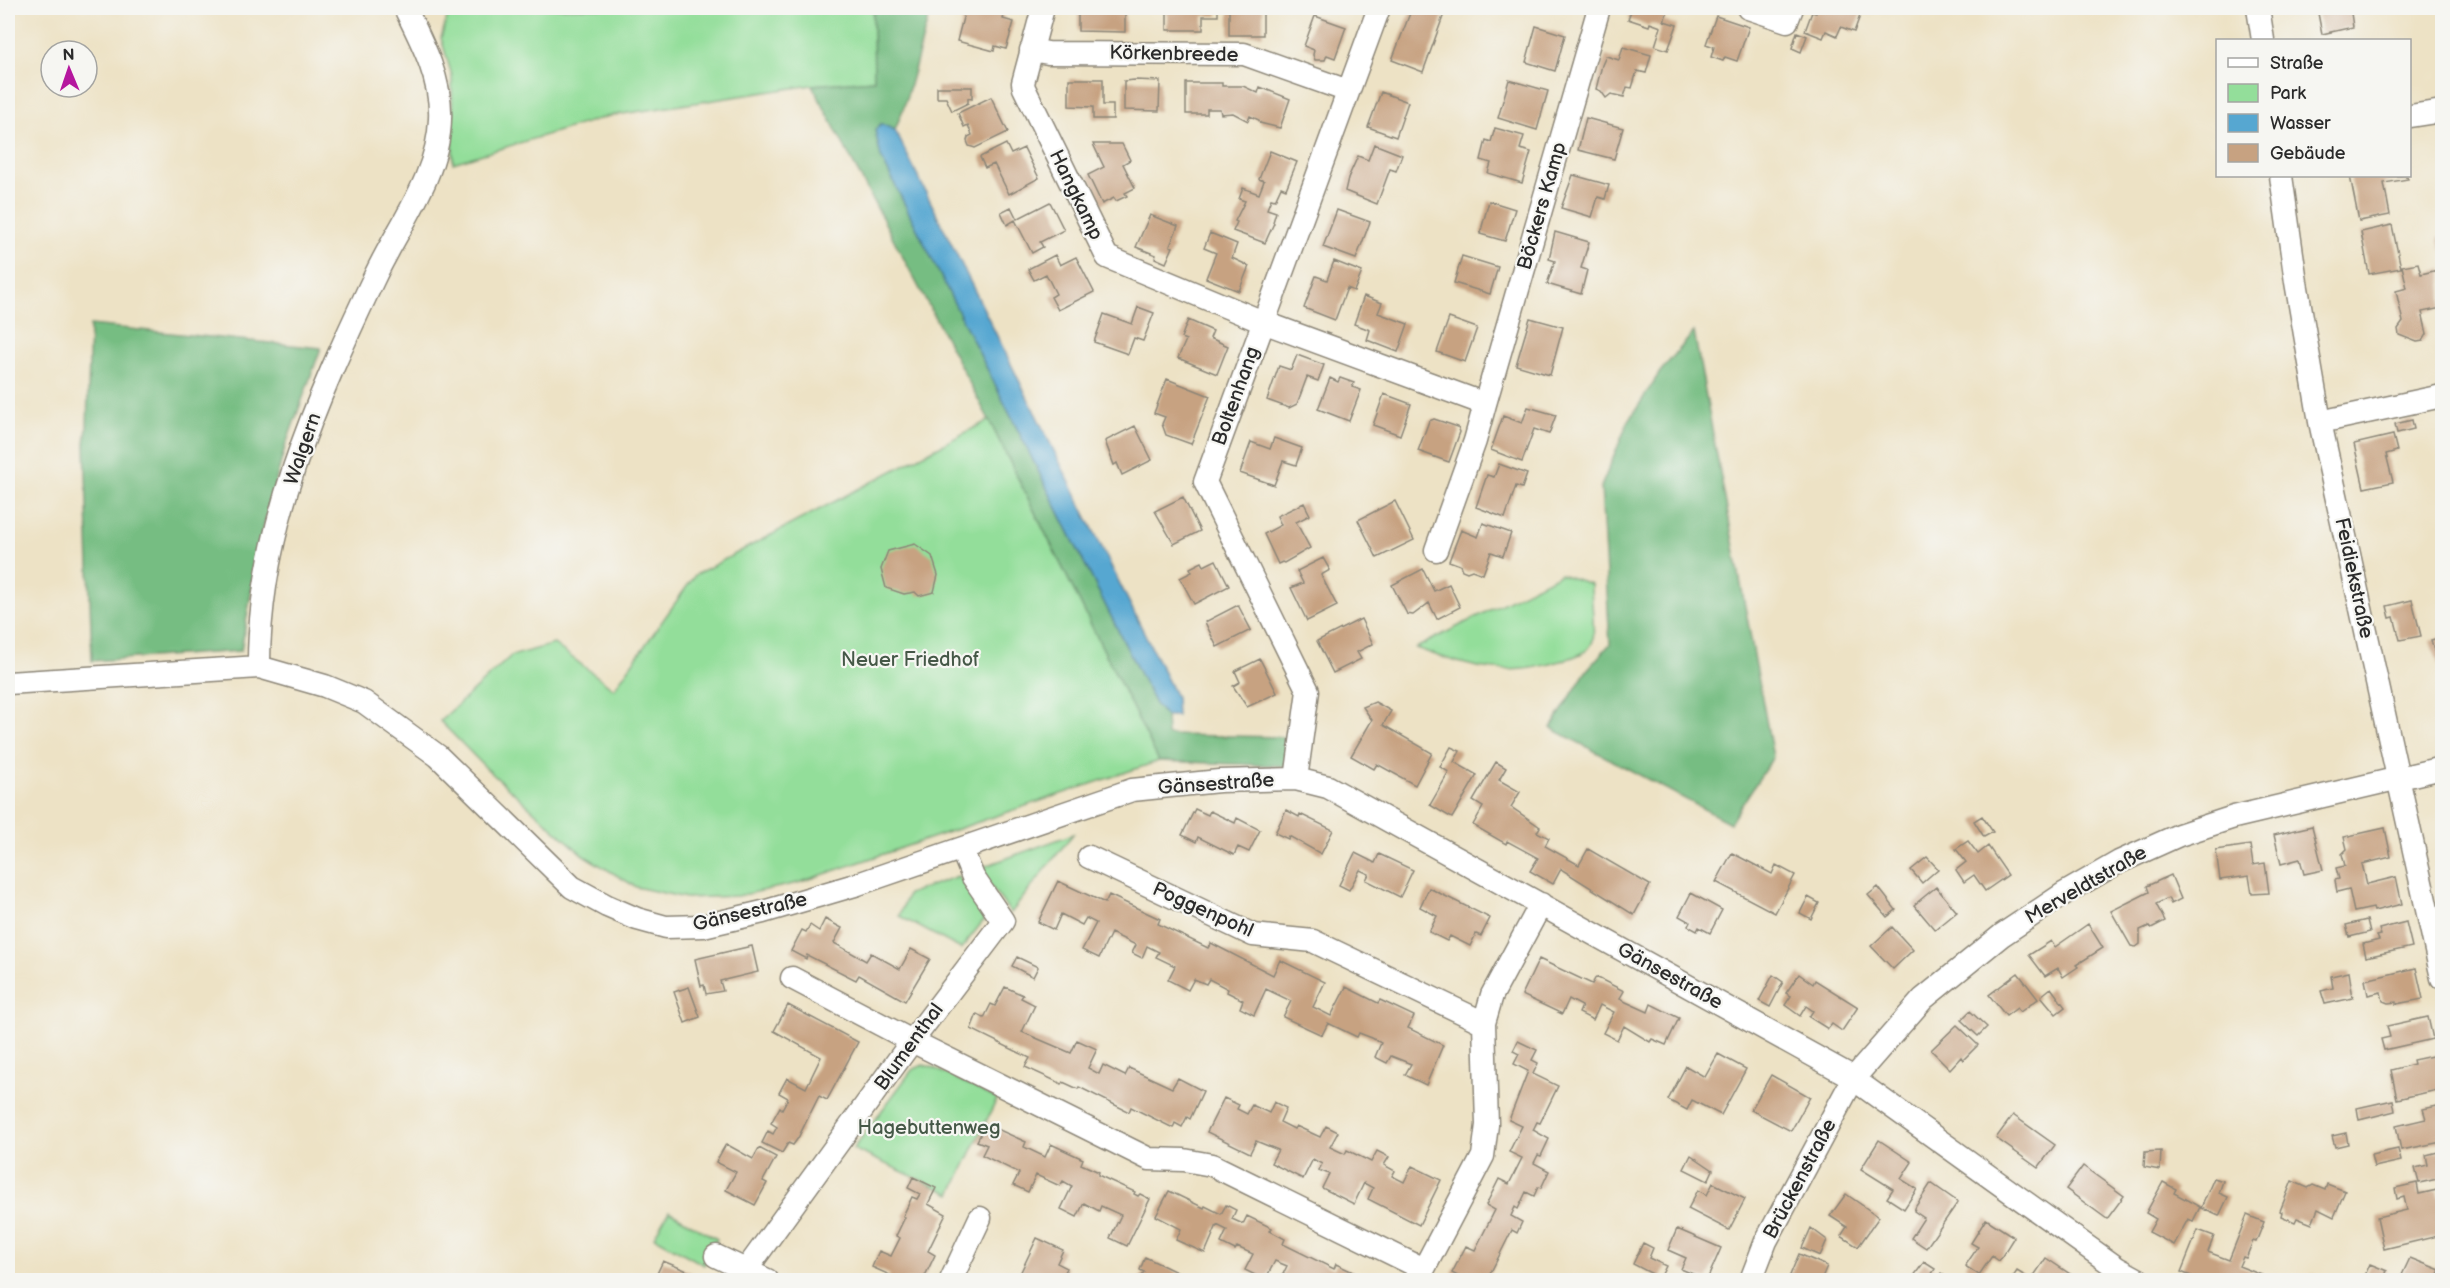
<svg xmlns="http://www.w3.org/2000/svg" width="2450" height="1288" viewBox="0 0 2450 1288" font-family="'Balsamiq Sans',sans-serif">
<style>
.green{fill:#93de9a;stroke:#5f8462;stroke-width:1.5}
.forest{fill:#76bd82;stroke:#507456;stroke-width:1.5}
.water{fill:#56a7d1;stroke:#40697e;stroke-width:1.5}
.building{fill:#c7a281}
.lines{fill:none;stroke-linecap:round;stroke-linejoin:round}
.street-casing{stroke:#8c8678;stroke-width:25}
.street{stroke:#fff;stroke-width:22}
.labels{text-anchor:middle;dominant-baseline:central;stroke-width:4.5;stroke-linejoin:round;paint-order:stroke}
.street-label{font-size:20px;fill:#2b2b2b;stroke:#f6f6f2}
.park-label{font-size:20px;fill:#455847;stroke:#f6f6f2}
</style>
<rect width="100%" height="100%" fill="#f6f6f2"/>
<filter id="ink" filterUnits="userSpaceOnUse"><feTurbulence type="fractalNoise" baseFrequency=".0167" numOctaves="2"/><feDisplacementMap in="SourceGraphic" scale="12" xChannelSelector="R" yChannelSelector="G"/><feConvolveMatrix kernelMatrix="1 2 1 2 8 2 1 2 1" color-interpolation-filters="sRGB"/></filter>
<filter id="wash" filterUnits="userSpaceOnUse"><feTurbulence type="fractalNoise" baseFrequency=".008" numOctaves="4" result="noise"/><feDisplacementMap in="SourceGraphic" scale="24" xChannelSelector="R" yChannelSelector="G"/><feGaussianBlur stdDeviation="1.35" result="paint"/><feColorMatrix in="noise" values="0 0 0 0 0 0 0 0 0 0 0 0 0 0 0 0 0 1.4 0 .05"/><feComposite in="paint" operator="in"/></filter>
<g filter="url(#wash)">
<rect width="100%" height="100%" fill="#ede2c5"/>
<!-- green -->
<path class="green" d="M450,8H874L873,17L874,80L812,85L609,116L453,163L452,76L441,38Z
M989,420L1159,761L798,883L738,896L686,898L636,887L583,855L487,769L440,721L511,656L554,644L614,689L695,575Z
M1560,574L1591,584C1591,598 1595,628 1593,640C1590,653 1576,656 1564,660C1507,679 1471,668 1416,648Z
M1073,834L1011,913L977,869Z
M958,876L985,910L984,920L961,949L899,916L908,894Z
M923,1065L932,1067L997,1099L951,1194L853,1149L912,1070Z
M669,1211L717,1239L704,1265L654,1237Z"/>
<!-- forest -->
<path class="forest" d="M874,8H931L904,107L895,130L881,124L875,130L881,157L1155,704L1166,716L1167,735L1285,737L1286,766L1159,761L989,420L812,85L874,80L873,17Z
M90,325L321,348L285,447L261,536L241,651L92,661L85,443L87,428Z
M1694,332L1773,757L1730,823L1551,728L1587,670L1610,644L1601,487L1628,422L1660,372Z"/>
<!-- water -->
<path class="water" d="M881,124L895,130L1176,697L1177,716H1166L1155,704L881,157L875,130Z"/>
<g id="blocks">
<!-- building -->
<path class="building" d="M1078,8H1125V32L1078,31Z
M1167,8H1218V16H1203V30H1167Z
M1229,8H1263V35H1229Z
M1412,8H1457L1454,14L1445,11L1423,72L1392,60Z
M1632,8H1669L1664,21L1677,25L1668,50L1655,46L1661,27L1650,23L1649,26L1628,19Z
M1818,8H1846L1861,13L1854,32L1841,27L1837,36L1826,31L1823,38L1805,31L1812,12L1816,13Z
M1946,8H1970V9L1946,12Z
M2317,8H2353L2354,12L2351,13L2353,27L2322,34Z
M979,9L1004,15L1003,19L1014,22L1006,49L995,46L994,51L957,41L965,10L978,14Z
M1315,16L1346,27L1335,58L1327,55L1325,60H1315L1313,55L1314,50L1304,46Z
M1716,16L1749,27L1737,61L1725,57L1723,61L1711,57L1714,47L1706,44Z
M1536,26L1565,35L1555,71L1526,62Z
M1797,32L1807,36L1801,52L1792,48Z
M1623,47L1651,55L1646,73L1637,71L1632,88L1627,87L1624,97L1611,94L1606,98L1601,91L1596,89L1602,65L1606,56L1619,60Z
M1069,79H1103V105H1113V119H1093V107L1069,106Z
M1135,80L1160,81L1159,111L1124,110V81Z
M1509,80L1548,91L1537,130L1498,118Z
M1186,83H1222V86H1243L1258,93L1260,87L1290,99L1280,128L1260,123L1259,120L1250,116L1248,121L1233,113L1221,114L1220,109H1207V114H1186Z
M937,87H972V99L968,98V103L952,111L946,98H937Z
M1381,92L1408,102L1396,137L1368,127Z
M991,97L1008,132L975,148L969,146L967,141L968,137L972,135L968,125L964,127L958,113Z
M1586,118L1623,128L1614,159L1578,150Z
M1495,128L1524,136L1520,149L1531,152L1522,183L1488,173L1491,163L1481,160L1486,140L1491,142Z
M1006,144L1011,154L1024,148L1039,178L1009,194L994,164L985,168L980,157Z
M1093,144H1122L1130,160L1123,164L1135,188L1125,193L1127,196L1116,201L1114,198L1102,204L1088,175L1104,167Z
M1374,144L1402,155L1396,171L1390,169L1377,204L1345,191L1348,178L1358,156L1368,160Z
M1270,151L1297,162L1286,189L1281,187L1275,200L1271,199L1267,209L1276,212L1273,222L1274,223L1265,243L1233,231L1237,222L1235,221L1245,201L1239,199L1243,188L1259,194L1264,181L1259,179Z
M1573,175L1609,185L1605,199L1598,197L1592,217L1561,208Z
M2350,176H2407L2408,179L2384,183L2390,215L2359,221Z
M1489,201L1515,209L1505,241L1480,234Z
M1050,202L1064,230L1040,242L1043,247L1032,253L1015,220L1007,225L1001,212L1011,207L1017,219Z
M1337,210L1370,222L1356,259L1323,247Z
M1150,215L1178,226L1170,246L1173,247L1166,263L1155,258L1156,255L1136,247Z
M2392,225L2401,268L2369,274L2361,232Z
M1555,232L1589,242L1581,268L1587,270L1581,294L1547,284L1555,261L1549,259Z
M1210,233L1237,244L1232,258L1249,266L1239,291L1206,278L1216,253L1204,248Z
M2442,237V252L2438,238Z
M1055,255L1060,265L1076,257L1094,292L1058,310L1051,297L1056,294L1046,274L1034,280L1028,269Z
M1462,256L1498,267L1490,294L1454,283Z
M1334,261L1362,272L1354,291L1347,288L1335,320L1304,308L1316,276L1327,280Z
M2418,263L2421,274L2442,269V308L2422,312L2427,334L2423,341L2417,342L2399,335L2398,329L2403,322L2396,291L2407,288L2402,266Z
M1364,296L1382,303L1378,313L1408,324L1398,352L1367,340L1370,330L1354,324Z
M1138,307L1154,313L1143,341L1134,338L1128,354L1094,342L1104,314L1132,324Z
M1449,318L1477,328L1465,362L1437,352Z
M1530,318L1563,327L1550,375L1516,365Z
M1188,320L1213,331L1210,338L1228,346L1217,374L1178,358L1186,340L1181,338Z
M1297,355L1324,365L1318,381L1307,377L1297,404L1289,408L1267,400L1279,366L1291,370Z
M1330,378L1338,382L1340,378L1354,383L1352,387L1361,390L1349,421L1318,409Z
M1167,379L1210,396L1191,444L1166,435L1162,424L1165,417L1154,413Z
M1384,394L1411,404L1400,435L1373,425Z
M1528,407L1556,415L1549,434L1534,429L1522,462L1491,450L1503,416L1522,423Z
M1434,419L1458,427L1460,432L1449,462L1418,451L1429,421Z
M2412,420L2414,429L2397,433L2395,424Z
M1135,426L1152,460L1122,475L1117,463L1114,465L1105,441Z
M2393,435L2397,451L2386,454L2393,482L2364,488L2354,444Z
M1274,438L1302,448L1296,465L1283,461L1274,485L1240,473L1251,442L1270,449Z
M1499,464L1527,474L1522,488L1516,486L1505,518L1476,507L1487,475L1494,477Z
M1183,497L1200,531L1174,544L1155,511Z
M1395,501L1414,540L1377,558L1358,520Z
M1304,503L1310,515L1296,522L1310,548L1284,563L1282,562L1278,564L1264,534L1281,525L1277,516Z
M1483,523L1511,533L1503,556L1491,552L1483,574L1472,570L1467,572L1462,570L1460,565L1449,561L1461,530L1478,537Z
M915,544L932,556L938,575L934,592L919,596L915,592L904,594L886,588L881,569L888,551Z
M1323,558L1330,570L1321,575L1337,606L1307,621L1291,588L1303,583L1297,571Z
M1216,560L1229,586L1194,604L1180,578L1192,572L1190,568L1202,562L1204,566Z
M1423,569L1434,591L1449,584L1460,607L1437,619L1429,603L1413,615L1407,614L1392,585Z
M2412,600L2421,636L2400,640L2394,617L2390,618L2387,606Z
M1238,605L1251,630L1217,647L1205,622Z
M1361,619L1373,644L1357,652L1361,659L1333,673L1317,641Z
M2442,637V678L2431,640Z
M1260,659L1277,693L1247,707L1233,686L1240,682L1235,671Z
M1375,702L1391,711L1383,725L1432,753L1415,785L1377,764L1374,769L1351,756L1372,720L1363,707Z
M1451,747L1460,751L1454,762L1477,775L1452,818L1430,805L1449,772L1440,767Z
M1496,762L1506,768L1499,780L1520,792L1511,807L1540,827L1537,832L1549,838L1545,846L1579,865L1588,849L1650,885L1634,915L1561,869L1553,884L1530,871L1538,858L1507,841L1506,844L1473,825L1483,807L1473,801Z
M1195,809L1208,815L1210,811L1235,823L1237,818L1260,830L1249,852L1238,847L1234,855L1198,837L1196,842L1182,835Z
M1286,810L1299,817L1300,814L1333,830L1321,854L1289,836L1288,839L1275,833Z
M1982,816L1993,832L1984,837L1974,821Z
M2312,826L2323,870L2304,874L2300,859L2281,864L2274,835Z
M2385,828L2391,857L2362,864L2367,884L2396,877L2402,904L2374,911L2373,908L2354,912L2349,889L2337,892L2335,880L2339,879L2336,868L2345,866L2342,854L2347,849L2344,837Z
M1968,841L1978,854L1988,846L2008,875L1985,891L1974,875L1964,882L1956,870L1966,862L1956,849Z
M2250,845L2253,865L2265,863L2269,893L2252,894L2249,876L2220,880L2216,850Z
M1355,853L1375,863L1379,854L1413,870L1400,897L1366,880L1369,874L1360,870L1349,890L1339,885Z
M1732,853L1772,874L1776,865L1795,875L1775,913L1716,882Z
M1927,857L1938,869L1922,883L1911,870Z
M2171,875L2181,899L2171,904L2168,898L2156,904L2165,921L2151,928L2149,926L2140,930V944L2136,947L2131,946L2111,911L2149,892L2147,886Z
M1058,881L1105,903L1109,895L1160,919L1158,924L1208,948L1211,943L1273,975L1280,960L1325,982L1313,1007L1331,1016L1346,987L1378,1003L1380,1000L1414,1016L1408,1028L1443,1045L1426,1085L1405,1075L1411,1064L1391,1056L1387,1063L1375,1057L1381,1043L1372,1038L1359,1033L1357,1037L1328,1023L1322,1035L1283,1017L1291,1001L1266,989L1254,1015L1240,1008L1243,1000L1227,992L1228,989L1209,979L1206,984L1194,979L1188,990L1168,980L1175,966L1156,957L1159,952L1147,946L1142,958L1132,953L1136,945L1111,933L1099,958L1082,950L1096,923L1086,918L1082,925L1061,914L1054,930L1038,922Z
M1878,887L1896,910L1887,917L1868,895Z
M1936,887L1957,912L1935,930L1914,905Z
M1429,888L1490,918L1481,936L1476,934L1470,946L1450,936L1447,941L1429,932L1437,916L1420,907Z
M1691,893L1722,910L1710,933L1699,927L1697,931L1688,926L1690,922L1679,916Z
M1808,897L1819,903L1811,919L1800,913Z
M825,919L842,928L834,943L866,961L871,953L900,969L911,949L930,959L905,1001L859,975L856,980L807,955L806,959L791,951L802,930L806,932L810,925L819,931Z
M2367,920L2370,932L2349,937L2346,925Z
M2406,922L2412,947L2366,957L2363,944L2379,940L2377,936L2381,935L2379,929Z
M2088,924L2103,948L2076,965L2078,967L2063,977L2058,968L2045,976L2029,955L2051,941L2055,947Z
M1892,927L1913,950L1893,969L1871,946Z
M752,946L758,972L720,981L723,991L706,994L704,985L701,986L695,959Z
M1017,957L1038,967L1033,977L1012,966Z
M1539,959L1592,984L1596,977L1624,991L1620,998L1626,1002L1648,1012L1651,1004L1679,1018L1666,1045L1652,1039L1650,1042L1624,1026L1617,1040L1603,1033L1614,1012L1600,1005L1593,1020L1579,1013L1582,1006L1569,999L1562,1014L1522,995Z
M2416,968L2423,999L2396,1004V1002L2388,1003L2383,1001L2381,992L2368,995L2365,980Z
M2349,972L2353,998L2325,1004L2321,991L2333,988L2331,976Z
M2018,973L2038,999L2020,1012L2017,1008L2006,1016L1989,995Z
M1799,974L1813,984L1815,980L1858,1007L1842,1031L1832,1024L1828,1029L1809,1017L1813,1011L1806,1006L1800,1016L1785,1005L1791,996L1786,993Z
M1773,975L1783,982L1770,1007L1759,1001Z
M689,987L700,1017L685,1023L674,992Z
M1005,987L1023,995L1021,998L1035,1005L1022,1032L1071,1053L1077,1040L1097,1049L1088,1068L1099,1074L1103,1065L1125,1076L1129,1068L1172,1088L1178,1078L1203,1091L1190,1119L1187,1117L1182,1127L1175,1123L1173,1128L1131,1107L1129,1112L1079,1087L1078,1089L1063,1082L1062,1084L1025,1067L1030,1058L971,1029L977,1014L984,1018L991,1004L995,1006Z
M2051,988L2065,1007L2056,1014L2041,996Z
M788,1005L858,1042L827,1100L819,1096L798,1138L793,1145L788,1143L782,1153L762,1143L768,1131L773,1134L777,1127L771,1123L780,1107L782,1109L788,1098L779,1093L787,1078L806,1088L821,1057L774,1031Z
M1970,1011L1987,1027L1978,1036L1961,1020Z
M2428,1017L2433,1039L2384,1050L2381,1039L2390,1037L2387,1026Z
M1957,1025L1978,1045L1963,1060L1961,1057L1950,1069L1931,1050Z
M1518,1041L1537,1050L1532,1060L1538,1063L1533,1074L1558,1086L1540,1123L1537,1122L1533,1130L1549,1139L1541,1156L1538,1155L1534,1163L1549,1171L1541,1188L1538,1187L1534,1196L1526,1192L1518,1209L1515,1207L1511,1216L1522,1222L1517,1233L1512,1230L1487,1280H1460L1461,1278L1452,1273L1466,1246L1475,1250L1495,1210L1486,1205L1499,1179L1509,1184L1522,1158L1509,1152L1522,1126L1509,1120L1528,1071L1514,1064L1519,1054L1513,1051Z
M1718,1054L1746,1069L1721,1115L1692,1100L1687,1110L1668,1100L1686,1066L1705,1077Z
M2442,1054V1089L2397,1099L2391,1070L2414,1064L2413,1060Z
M1771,1075L1810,1097L1791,1131L1751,1110Z
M1224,1098L1239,1105L1237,1109L1247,1114L1252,1105L1269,1113L1274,1102L1286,1108L1280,1122L1294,1129L1296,1126L1320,1137L1326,1126L1338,1132L1330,1147L1345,1154L1347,1150L1371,1162L1377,1151L1389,1157L1384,1165L1395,1171L1392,1176L1404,1182L1412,1166L1441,1180L1419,1225L1368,1199L1373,1188L1364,1183L1354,1204L1322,1188L1329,1174L1319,1170L1322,1164L1313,1159L1303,1179L1271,1163L1278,1150L1256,1141L1250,1153L1207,1132Z
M2393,1100L2395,1111L2359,1120L2357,1108Z
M2442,1105V1142L2401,1150L2396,1126L2426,1119L2423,1109Z
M2013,1115L2055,1145L2038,1168L1996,1138Z
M986,1124L1026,1142L1024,1147L1045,1157L1051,1144L1083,1159L1081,1164L1099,1172L1098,1175L1135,1192L1134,1194L1138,1196L1140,1194L1150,1199L1127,1246L1110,1238L1121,1215L1101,1206L1099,1211L1084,1203L1077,1217L1061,1209L1072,1186L1063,1181L1060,1186L1036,1175L1028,1192L1013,1185L1019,1173L982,1155L987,1145L977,1141Z
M2346,1133L2348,1144L2335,1147L2332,1136Z
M1879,1140L1912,1162L1901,1179L1917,1189L1904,1209L1887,1198L1893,1189L1861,1169Z
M726,1144L753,1159L759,1148L776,1157L763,1181L767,1183L755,1205L726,1190L736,1172L716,1162Z
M2398,1149L2401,1161L2374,1167L2371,1155Z
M2161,1151L2160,1170L2144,1167L2145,1152Z
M2442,1151V1178L2419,1183L2415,1168L2428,1165L2426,1155Z
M1691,1155L1713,1170L1708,1181L1684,1169Z
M2083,1166L2124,1196L2107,1219L2066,1189Z
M913,1177L936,1188L928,1204L946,1214L928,1251L935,1255L923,1280H887L890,1275L872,1267L879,1251L891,1256L900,1238L896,1236L905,1217L903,1216L912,1197L917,1199L920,1194L908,1188Z
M2214,1178L2223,1181L2219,1193L2228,1197L2219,1216L2201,1208Z
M2292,1181L2308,1188L2313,1185L2325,1190L2327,1184L2345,1191L2334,1217L2318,1209L2312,1224L2297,1218L2295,1222L2281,1216L2282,1212L2280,1211Z
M2163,1182L2176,1189L2174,1193L2200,1207L2193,1221L2188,1219L2174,1245L2149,1232L2156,1219L2146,1213Z
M1713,1183L1745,1199L1729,1230L1688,1209L1698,1190L1707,1195Z
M1931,1183L1958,1202L1926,1248L1911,1238L1924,1218L1914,1211L1916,1206Z
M2417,1183L2419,1194L2437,1190L2440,1202H2442V1235L2384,1249L2377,1217L2407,1210L2404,1197L2397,1199L2395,1188Z
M1169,1191L1204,1208L1205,1206L1221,1214L1226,1205L1236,1210L1232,1219L1243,1224L1247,1216L1272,1228L1270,1231L1285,1239L1283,1244L1334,1269L1336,1264L1370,1280H1280L1287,1266L1275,1261L1265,1280L1245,1270L1253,1254L1237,1247L1235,1250L1221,1243L1227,1230L1217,1225L1205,1253L1176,1240L1181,1229L1156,1216Z
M1846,1194L1879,1217L1858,1247L1841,1236L1847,1227L1830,1216Z
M2247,1215L2264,1222L2256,1242L2253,1241L2246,1258L2243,1257L2239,1266L2264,1276L2262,1280H2201L2181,1272L2198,1230L2214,1236L2208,1252L2229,1260Z
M1986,1219L2014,1237L1999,1261L1992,1256L1979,1275L1965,1266L1978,1247L1971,1243Z
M1811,1228L1827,1240L1820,1256L1802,1248Z
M1677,1229L1721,1248L1707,1280L1681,1269L1686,1258L1668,1250Z
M1037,1238L1063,1250L1057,1263L1067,1268L1061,1280H1017Z
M1643,1243L1653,1248L1649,1258L1666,1266L1660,1278L1633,1264Z
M1799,1254L1827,1266L1821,1280H1788Z
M1145,1257L1193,1280H1138L1144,1272L1140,1270Z
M2046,1258L2079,1280H2031Z
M2410,1258L2440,1270L2435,1280H2415L2402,1275Z
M663,1261L697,1275L695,1280H654Z
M1924,1262L1935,1269L1928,1280H1911Z
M2370,1264L2387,1271L2383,1280H2363Z
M2017,1271L2027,1277L2025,1280H2011Z
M1941,1273L1949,1279L1948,1280H1936Z
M2312,1274L2319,1277L2317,1280H2309Z"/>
</g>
</g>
<g filter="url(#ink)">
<use href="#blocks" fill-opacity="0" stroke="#8c8678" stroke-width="1.5"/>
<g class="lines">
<defs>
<path id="street" d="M1043,8L1023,83L1024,88L1107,257L1263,322L1485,404L1599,8
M1748,8L1787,21L1792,8
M2258,8L2263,40
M1031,50L1048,53L1244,54L1348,91
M2410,116L2442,111
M2281,176L2296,282L2320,422L2442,978
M2320,422L2442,396
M1436,550L1475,441L1485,404
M259,667C258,530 316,400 374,278C397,228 439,176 440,119C442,80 422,42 405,8
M8,683L259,667L325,686L364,702L438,756L572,887L607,906L637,919L666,927L703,926L763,912L855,885L1132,790L1219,781L1296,779L1328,787L1845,1073L2117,1268L2139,1280
M1296,779L1308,691L1205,482L1379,8
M1089,857L1253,935L1313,941L1484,1023
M792,978L912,1041L1149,1159L1184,1160L1212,1165L1423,1269
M716,1256L767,1280
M746,1270L912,1041L1003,921L973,877L962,850
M951,1280L980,1218
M1418,1280L1483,1156L1487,1125L1484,1023L1492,995L1541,904
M1751,1280L1766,1241L1853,1079L1923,999L2002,935L2065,893L2119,862L2179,835L2234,817L2442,768"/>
</defs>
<!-- street casing -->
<use href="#street" class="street-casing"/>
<!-- street -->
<use href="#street" class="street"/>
</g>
</g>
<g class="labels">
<!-- street labels -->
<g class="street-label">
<text transform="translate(1174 54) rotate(1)">Körkenbreede</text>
<text transform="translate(1076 195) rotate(64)">Hangkamp</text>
<text transform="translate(1542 206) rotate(-74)">Böckers Kamp</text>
<text transform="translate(1236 396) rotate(-70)">Boltenhang</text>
<text transform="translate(303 449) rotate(-71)">Walgern</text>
<text transform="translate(2354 578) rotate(78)">Feidiekstraße</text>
<text transform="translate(1216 784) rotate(-4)">Gänsestraße</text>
<text transform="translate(2086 885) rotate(-30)">Merveldtstraße</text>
<text transform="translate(1203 910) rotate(24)">Poggenpohl</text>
<text transform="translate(750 912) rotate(-13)">Gänsestraße</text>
<text transform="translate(1670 976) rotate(29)">Gänsestraße</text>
<text transform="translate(909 1047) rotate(-54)">Blumenthal</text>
<text transform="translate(1800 1179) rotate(-62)">Brückenstraße</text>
</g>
<!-- park labels -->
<g class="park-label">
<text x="910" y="660">Neuer Friedhof</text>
<text x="929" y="1128">Hagebuttenweg</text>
</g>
</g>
<!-- margin -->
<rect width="2450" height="1288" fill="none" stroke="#f6f6f2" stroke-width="30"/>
<!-- legend -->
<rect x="2216" y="39" width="195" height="138" fill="#f6f6f2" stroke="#a5a5a2" stroke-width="1.5"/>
<rect x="2228" y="58" width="30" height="9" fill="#ffffff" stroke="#a5a5a2" stroke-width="1.5"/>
<text x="2270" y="69" font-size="18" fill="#2b2b2b">Straße</text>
<rect x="2228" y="84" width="30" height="18" fill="#93de9a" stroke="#a5a5a2" stroke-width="1.5"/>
<text x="2270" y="99" font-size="18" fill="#2b2b2b">Park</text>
<rect x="2228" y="114" width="30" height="18" fill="#56a7d1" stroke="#a5a5a2" stroke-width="1.5"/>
<text x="2270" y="129" font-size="18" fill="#2b2b2b">Wasser</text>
<rect x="2228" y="144" width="30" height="18" fill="#c7a281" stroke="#a5a5a2" stroke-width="1.5"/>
<text x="2270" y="159" font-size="18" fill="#2b2b2b">Gebäude</text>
<!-- north arrow -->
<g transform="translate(69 69) rotate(358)"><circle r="28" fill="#f6f6f2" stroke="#a5a5a2" stroke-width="1.5"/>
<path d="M0-4.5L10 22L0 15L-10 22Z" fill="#b5179e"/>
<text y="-9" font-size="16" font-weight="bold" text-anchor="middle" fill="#2b2b2b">N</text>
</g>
</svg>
